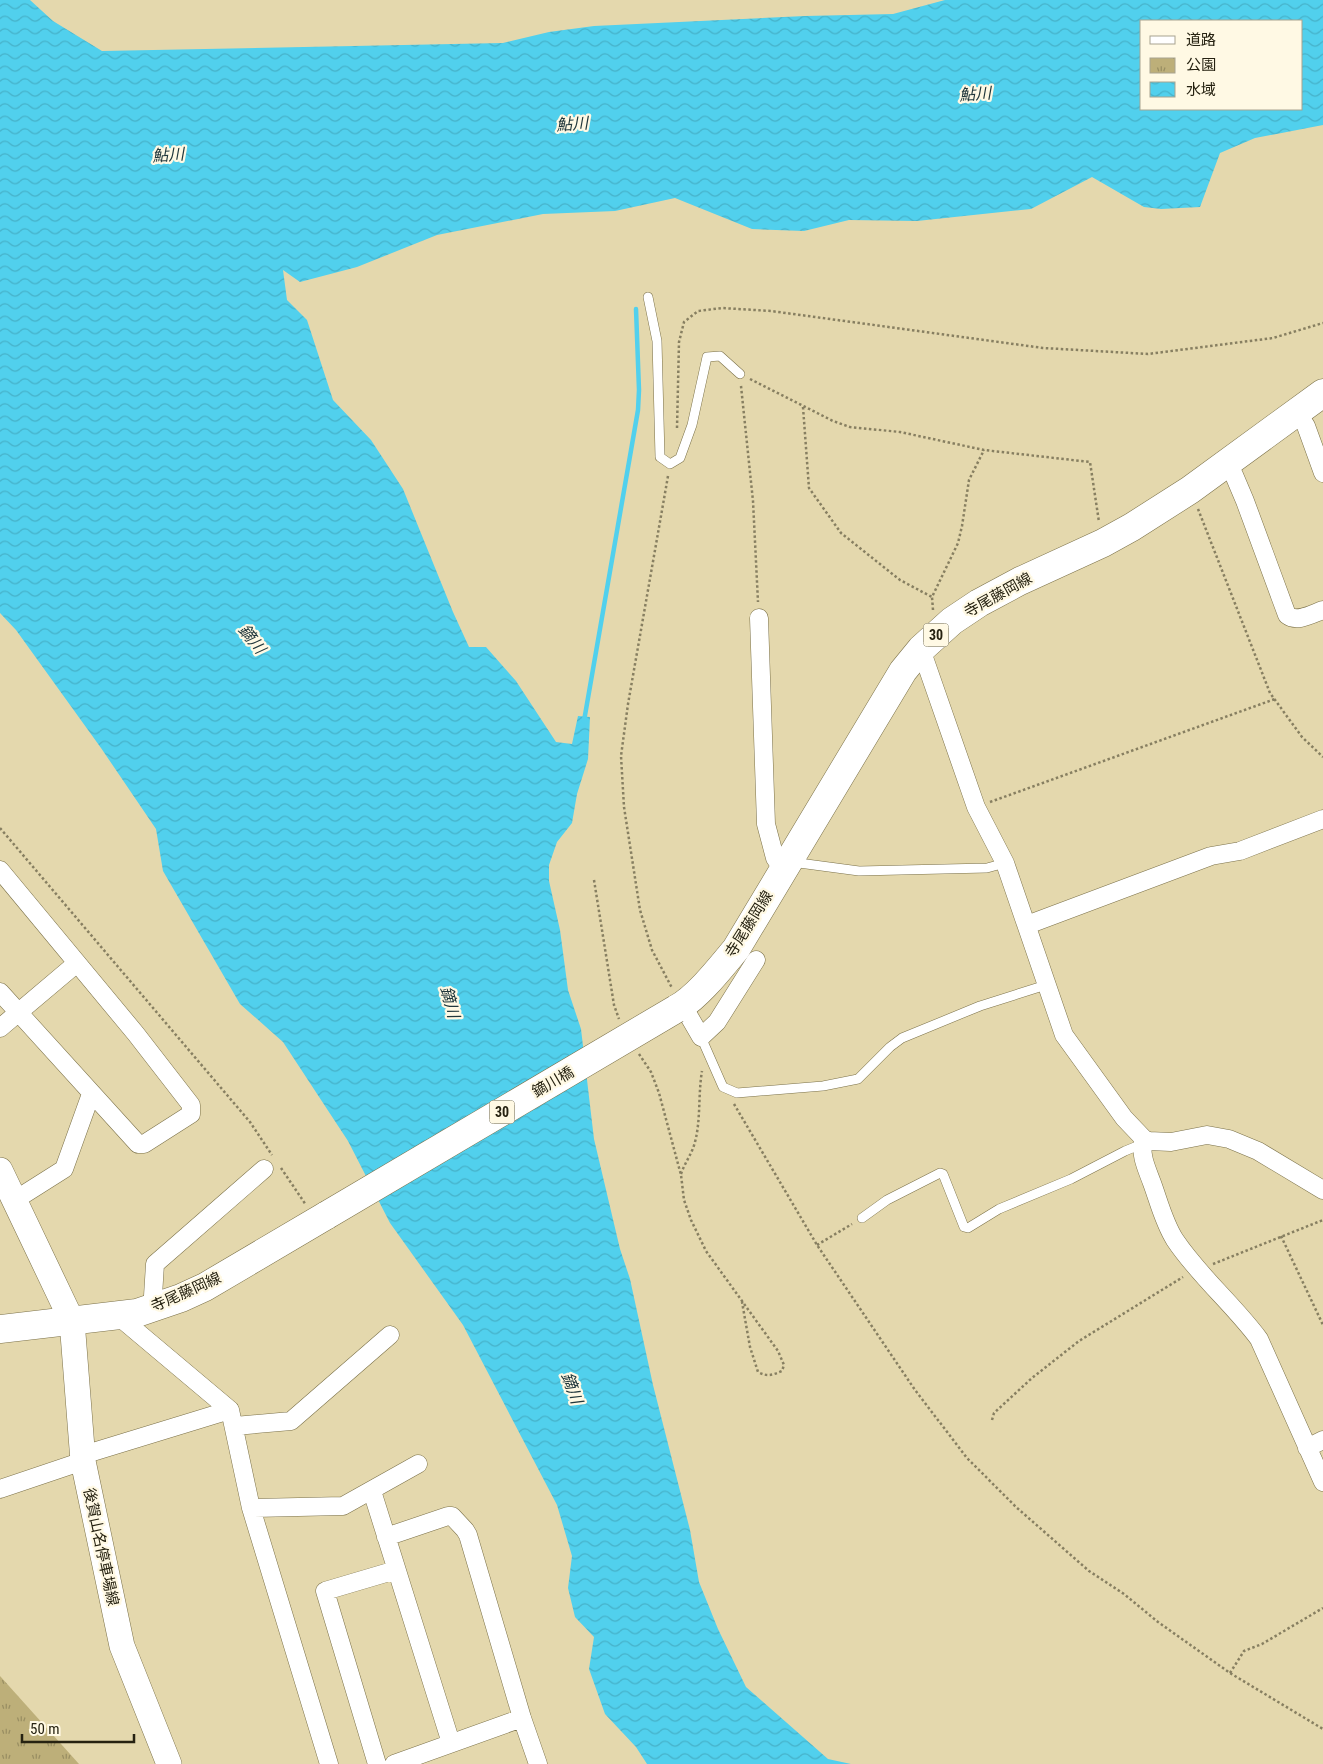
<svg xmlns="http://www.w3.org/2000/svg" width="1323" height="1764" viewBox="0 0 1323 1764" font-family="'Roboto Condensed','Noto Sans JP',sans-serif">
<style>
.park{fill:url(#park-tufts)}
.water{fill:url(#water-waves);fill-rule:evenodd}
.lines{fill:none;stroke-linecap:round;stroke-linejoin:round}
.stream{stroke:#51d0ed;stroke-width:4.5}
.lane-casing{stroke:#7b7149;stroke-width:10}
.street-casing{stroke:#7b7149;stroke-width:19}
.secondary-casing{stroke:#7b7149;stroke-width:26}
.primary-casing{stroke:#7b7149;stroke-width:29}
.path{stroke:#877f61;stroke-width:2.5;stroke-dasharray:2.5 2.5;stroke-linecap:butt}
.lane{stroke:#fff;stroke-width:9}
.street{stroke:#fff;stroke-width:18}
.secondary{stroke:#fff;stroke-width:25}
.primary{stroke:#fff;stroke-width:28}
.primary-bridge-casing{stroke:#7b7149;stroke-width:29;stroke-linecap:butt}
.primary-bridge{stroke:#fff;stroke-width:28}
.labels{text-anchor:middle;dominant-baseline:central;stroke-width:4.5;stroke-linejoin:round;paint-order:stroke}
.shield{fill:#fff9e4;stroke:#676250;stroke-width:1}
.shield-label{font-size:14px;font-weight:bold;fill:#262211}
.street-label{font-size:15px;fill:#262211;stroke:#fff9e4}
.water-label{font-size:16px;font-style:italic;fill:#21373c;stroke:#fff9e4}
</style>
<defs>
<pattern id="park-tufts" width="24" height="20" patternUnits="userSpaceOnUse" patternTransform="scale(1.25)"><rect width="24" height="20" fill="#bdaf79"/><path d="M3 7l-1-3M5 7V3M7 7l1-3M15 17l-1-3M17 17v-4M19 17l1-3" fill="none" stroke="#998e62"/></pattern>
<pattern id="water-waves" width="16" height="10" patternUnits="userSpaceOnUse" patternTransform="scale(1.25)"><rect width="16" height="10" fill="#51d0ed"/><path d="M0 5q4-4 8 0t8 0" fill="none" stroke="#46b2ca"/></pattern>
</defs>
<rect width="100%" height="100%" fill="#e4d8ad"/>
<!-- park -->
<path class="park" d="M0,1676L79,1764H0Z"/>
<!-- water -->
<path class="water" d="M0,0H30L53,21L102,51L503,43L549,32L594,26L805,16L893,14L945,0H1323V125L1255,138L1220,153L1200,207L1161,209L1144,207L1092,177L1031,209L917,221L849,220L804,231L752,229L675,198L615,211L543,214L437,235L357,267L300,282L283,270L287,300L307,320L333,400L371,440L403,489L453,612L469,647H486L516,681L556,742L572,744L578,716L590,717L588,759L577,794L572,823L557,842L549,865V881L560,930L568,990L581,1029L594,1139L620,1249L630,1279L653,1385L690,1530L699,1582L718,1629L746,1687L828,1759L851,1764H647L636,1747L605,1714L589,1669L594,1637L575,1617L568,1588L572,1556L557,1505L463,1325L390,1223L348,1141L283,1042L240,1004L163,871L156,829L101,748L16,630L0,613ZM1142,21H1302V109H1142Z"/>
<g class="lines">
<!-- stream -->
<path class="stream" d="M584,721L638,410L639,390L636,309"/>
<defs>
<path id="lane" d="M648,297L657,341L660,457L670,464L680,458L692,425L707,357L720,356L740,374
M793,860L799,863L859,871L987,868L1005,863
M701,1037L723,1087L737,1093L823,1086L858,1079L890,1047L902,1038L980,1006L1046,985
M862,1218L887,1200L940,1173L943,1174L964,1227L968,1228L999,1209L1071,1179L1125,1151L1142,1144"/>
<path id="street" d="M1297,412L1306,426L1323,473
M1226,463L1234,475L1245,501L1287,615C1297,623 1312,614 1323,610
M759,618L766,824L775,858L783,870
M921,649L976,807L1005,863L1064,1035L1124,1118L1144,1139L1149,1141L1171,1142L1207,1135L1229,1139L1258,1151L1323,1190
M0,870L136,1034L191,1105V1114L144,1144H138L0,992
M1027,925L1211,856L1240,851L1323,819
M683,1006L701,1037L717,1022L756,960
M0,1028L77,963
M1144,1139C1139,1154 1147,1169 1152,1183C1159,1202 1164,1223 1175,1240C1199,1276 1233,1304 1259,1339L1323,1482
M15,1200L64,1169L91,1094
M157,1307L153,1296L155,1264L264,1169
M117,1315L230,1410L251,1508L329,1764
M235,1426L291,1421L390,1335
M1307,1448L1323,1440
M83,1455L230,1410
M0,1489L83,1461
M372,1491L451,1743
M251,1508L343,1506L418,1464
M386,1537L448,1516H452L465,1530L468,1535L522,1718L538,1764
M377,1764L325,1591L396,1570
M394,1764L522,1718"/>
<path id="secondary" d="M0,1170L72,1321L83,1461L122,1646L169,1764"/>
<path id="primary" d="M676,1009C697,998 721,967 736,949L903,671L921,649L952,621L979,603L1020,581L1103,543L1132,527L1190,490L1323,393
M0,1329L137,1313L181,1298L205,1287L327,1215"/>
</defs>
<!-- lane casing -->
<use href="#lane" class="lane-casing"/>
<!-- street casing -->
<use href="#street" class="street-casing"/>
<!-- secondary casing -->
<use href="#secondary" class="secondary-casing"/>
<!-- primary casing -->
<use href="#primary" class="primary-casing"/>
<!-- path -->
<path class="path" d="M750,379L833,421L850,427L900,432L984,450L1090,462L1099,522
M741,386L753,501L758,602
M803,407L809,488L841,533L900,580L932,597
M677,428L679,342L684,322L698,311L722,308L771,311L1043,348L1148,354L1273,338L1323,323
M668,476L628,704L621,756L624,807L640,910L652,950L672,988
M1198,509L1270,693L1302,737L1323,757
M933,610L932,597L958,543L962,526L969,480L984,450
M990,802L1275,699
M0,828L250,1122L272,1155
M594,880L614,1005L619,1019
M639,1054L651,1072L659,1093L681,1175L684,1200L691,1220L706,1251L778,1351L784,1365L782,1371C773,1375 767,1377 758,1372L750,1347L742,1302
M734,1104L817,1245L915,1390L967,1458L1016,1507L1089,1571L1124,1594L1158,1622L1230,1673L1323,1729
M281,1168L306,1205
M681,1174C685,1162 692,1154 695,1142C701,1119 698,1094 702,1071
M1281,1236L1323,1325
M817,1245L852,1224
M1213,1264L1323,1220
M992,1420L994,1413L1032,1378L1079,1341L1183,1277
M1230,1673L1244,1651L1262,1644L1323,1608"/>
<!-- lane -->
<use href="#lane" class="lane"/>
<!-- street -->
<use href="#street" class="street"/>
<!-- secondary -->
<use href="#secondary" class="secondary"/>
<!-- primary -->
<use href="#primary" class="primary"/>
<defs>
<path id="primary-bridge" d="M327,1215L676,1009"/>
</defs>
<!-- primary-bridge casing -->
<use href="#primary-bridge" class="primary-bridge-casing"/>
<!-- primary-bridge -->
<use href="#primary-bridge" class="primary-bridge"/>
</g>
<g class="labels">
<!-- shield labels -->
<g class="shield">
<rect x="923.5" y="623.5" width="25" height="23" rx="4"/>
<rect x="489.5" y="1100.5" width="25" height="23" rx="4"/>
</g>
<g class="shield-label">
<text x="936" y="635">30</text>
<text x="502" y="1112">30</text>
</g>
<!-- street labels -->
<g class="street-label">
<text transform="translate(998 595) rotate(-29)">寺尾藤岡線</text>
<text transform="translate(749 924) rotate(-58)">寺尾藤岡線</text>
<text transform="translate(553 1082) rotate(-30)">鏑川橋</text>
<text transform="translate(186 1292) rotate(-24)">寺尾藤岡線</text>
<text transform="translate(101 1547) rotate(78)">後賀山名停車場線</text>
</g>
<!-- water labels -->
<g class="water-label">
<text transform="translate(975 94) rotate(-4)">鮎川</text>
<text transform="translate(572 124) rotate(-4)">鮎川</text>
<text transform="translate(168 155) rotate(-4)">鮎川</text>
<text transform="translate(252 639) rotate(51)">鏑川</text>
<text transform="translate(450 1002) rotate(75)">鏑川</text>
<text transform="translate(572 1388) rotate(69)">鏑川</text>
</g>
</g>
<!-- legend -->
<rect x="1140" y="20" width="162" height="90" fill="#fff9e4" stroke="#a8a390"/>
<rect x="1150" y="36" width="25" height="8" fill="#ffffff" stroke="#a8a390"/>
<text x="1186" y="45" font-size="15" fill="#262211">道路</text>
<rect x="1150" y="58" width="25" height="15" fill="url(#park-tufts)" stroke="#a8a390"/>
<text x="1186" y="70" font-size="15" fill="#262211">公園</text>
<rect x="1150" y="82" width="25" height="15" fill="url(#water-waves)" stroke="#a8a390"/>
<text x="1186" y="95" font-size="15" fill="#262211">水域</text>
<!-- scale -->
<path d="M22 1734v8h112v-8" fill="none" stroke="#262211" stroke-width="2.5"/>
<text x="30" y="1734" font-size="15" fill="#262211" stroke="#fff9e4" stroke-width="4" paint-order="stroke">50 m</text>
</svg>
